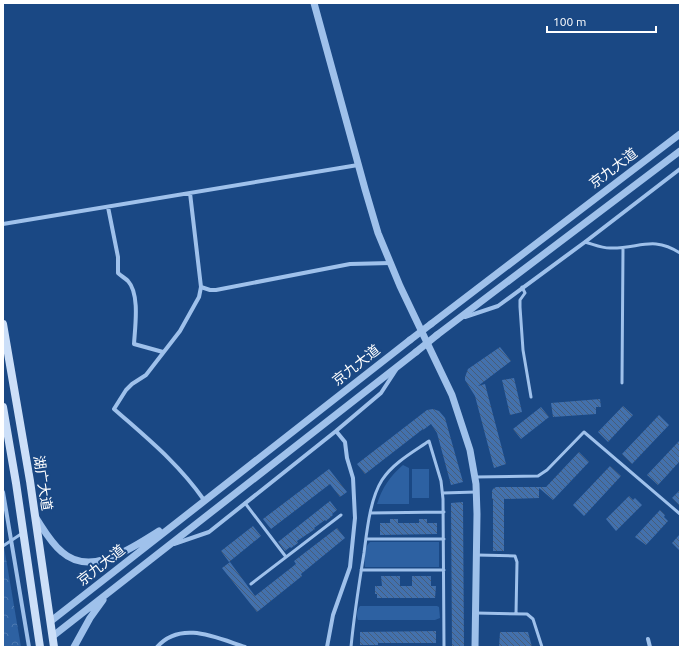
<svg xmlns="http://www.w3.org/2000/svg" width="683" height="650" viewBox="0 0 683 650" font-family="Ubuntu,'Noto Sans SC',sans-serif">
<style>
.green{fill:#2d61a2}
.park{fill:url(#park-crowns)}
.building{fill:url(#building-back-hatch)}
.lines{fill:none;stroke-linecap:round;stroke-linejoin:round}
.service{stroke:#9fc1eb;stroke-width:3}
.minor{stroke:#9fc1eb;stroke-width:4}
.tertiary{stroke:#9fc1eb;stroke-width:7}
.secondary{stroke:#ccdff8;stroke-width:8}
.tertiary-bridge{stroke:#9fc1eb;stroke-width:7}
.labels{text-anchor:middle;dominant-baseline:central;stroke-width:4;stroke-linejoin:round;paint-order:stroke}
.street-label{font-size:14px;fill:#fff;stroke:#1a4884}
</style>
<defs>
<pattern id="park-crowns" width="20" height="18" patternUnits="userSpaceOnUse"><rect width="20" height="18" fill="#2d61a2"/><path d="M2 6a3 3 0 1 1 6 0M12 15a3 3 0 1 1 6 0" fill="none" stroke="#4c79b0"/></pattern>
<pattern id="building-back-hatch" width="6" height="6" patternUnits="userSpaceOnUse"><rect width="6" height="6" fill="#4371ad"/><path d="M-1 5l2 2M0 0l6 6M5-1l2 2" fill="none" stroke="#485d78"/></pattern>
</defs>
<rect width="100%" height="100%" fill="#1a4884"/>
<!-- green -->
<path class="green" d="M403,465L409,468V504H377C382,488 390,476 403,465Z
M412,469H429V498H412Z
M370,542H439V567H365C364,560 364,547 370,542Z
M360,606H437L439,607L440,618L435,620H358C356,617 357,609 360,606Z"/>
<!-- park -->
<path class="park" d="M3,541L21,647H3Z"/>
<!-- building -->
<path class="building" d="M500,347L511,361L478,386L485,384L506,464L494,468L475,396L465,380V377L468,369Z
M514,378L522,412L510,415L502,380Z
M600,399L601,407H596V414L553,417L551,403Z
M623,406L633,415L608,442L598,432Z
M541,407L549,417L521,439L513,429Z
M433,409L439,411L445,418L463,482L451,485L437,433L431,424L423,430V429L365,474L357,464L427,410Z
M659,415L669,425L632,464L622,454Z
M680,440V461L658,485L647,475Z
M579,452L589,462L553,500L539,488V498L504,499V551H493V499H492V491L493,489L496,487H546Z
M610,466L621,476L584,516L573,505Z
M329,469L347,492L340,497L330,484L271,529L263,519Z
M680,490V506L672,498Z
M629,496L633,500L635,498L642,505L616,531L606,519Z
M330,501L337,510L332,514L333,515L326,521L325,520L314,528L315,529L297,541L298,543L291,548L290,547L285,551L278,542Z
M463,502L464,647H452L451,503Z
M660,510L665,515L664,517L668,521L646,545L635,537Z
M390,519H398V523H419V519H427V523H437V534L380,535V523H390Z
M253,526L261,536L229,562L221,551Z
M337,528L345,538L301,574L302,576L257,612L222,568L230,562L255,596L296,564L294,561Z
M680,534V551L672,543Z
M381,576H400V586H412V576H431V586H436L435,598H377V594H375V586H382Z
M436,631V643H378V645H360V632Z
M500,632H528L532,647H499Z"/>
<g class="lines">
<!-- service -->
<path class="service" d="M585,242C593,244 601,248 610,248C639,249 652,235 680,253
M522,287L525,293L520,300V307L523,350L531,397
M622,383L623,248
M475,477L538,476L547,470L584,432L680,514
M443,493L476,492
M245,503L286,557
M370,513L444,512
M366,539H444
M3,546L21,534
M477,555L515,556L517,562L516,614
M361,570H444
M251,584L341,515
M476,613L527,614L533,619L542,647
M351,647C354,615 359,584 364,553C367,530 370,499 382,480C393,463 413,452 429,441L441,481L443,499L444,647"/>
<!-- minor -->
<path class="minor" d="M190,193L201,287L210,290H216L350,264L390,263
M108,207L118,257V273C121,276 125,278 128,281C140,294 135,327 134,344L163,352
M3,224L358,165
M201,287L199,297L180,331L146,375L132,384L126,390L114,409C148,439 178,463 204,500
M465,317L498,306L585,242L680,169
M3,492L29,647
M174,544L209,532L336,431L381,393L396,370
M648,639L650,647
M157,647C181,620 217,638 245,647
M327,647L333,615L350,567L355,518L353,478L347,458L345,442L336,431"/>
<!-- tertiary -->
<path class="tertiary" d="M314,3L365,189L378,233L400,286L452,395L470,450L476,484L477,514L475,647
M431,324L680,134
M437,335L680,151
M36,518C44,530 51,543 62,552C91,578 133,547 159,531
M51,621L410,340
M53,636L416,352
M74,647L90,618L103,600"/>
<!-- secondary -->
<path class="secondary" d="M3,324L30,481L54,647
M3,407L16,483L40,647"/>
<!-- tertiary-bridge -->
<path class="tertiary-bridge" d="M410,340L431,324
M416,352L437,335"/>
</g>
<g class="labels">
<!-- street labels -->
<g class="street-label">
<text transform="translate(613 168) rotate(-37)">京九大道</text>
<text transform="translate(356 365) rotate(-38)">京九大道</text>
<text transform="translate(43 483) rotate(81)">湖广大道</text>
<text transform="translate(101 565) rotate(-38)">京九大道</text>
</g>
</g>
<!-- border -->
<rect width="683" height="650" fill="none" stroke="#ffffff" stroke-width="8"/>
<!-- scale -->
<path d="M547 26v6h109v-6" fill="none" stroke="#ffffff" stroke-width="2"/>
<text x="553" y="26" font-size="12" fill="#ffffff" stroke="#1a4884" stroke-width="3" paint-order="stroke">100 m</text>
</svg>
